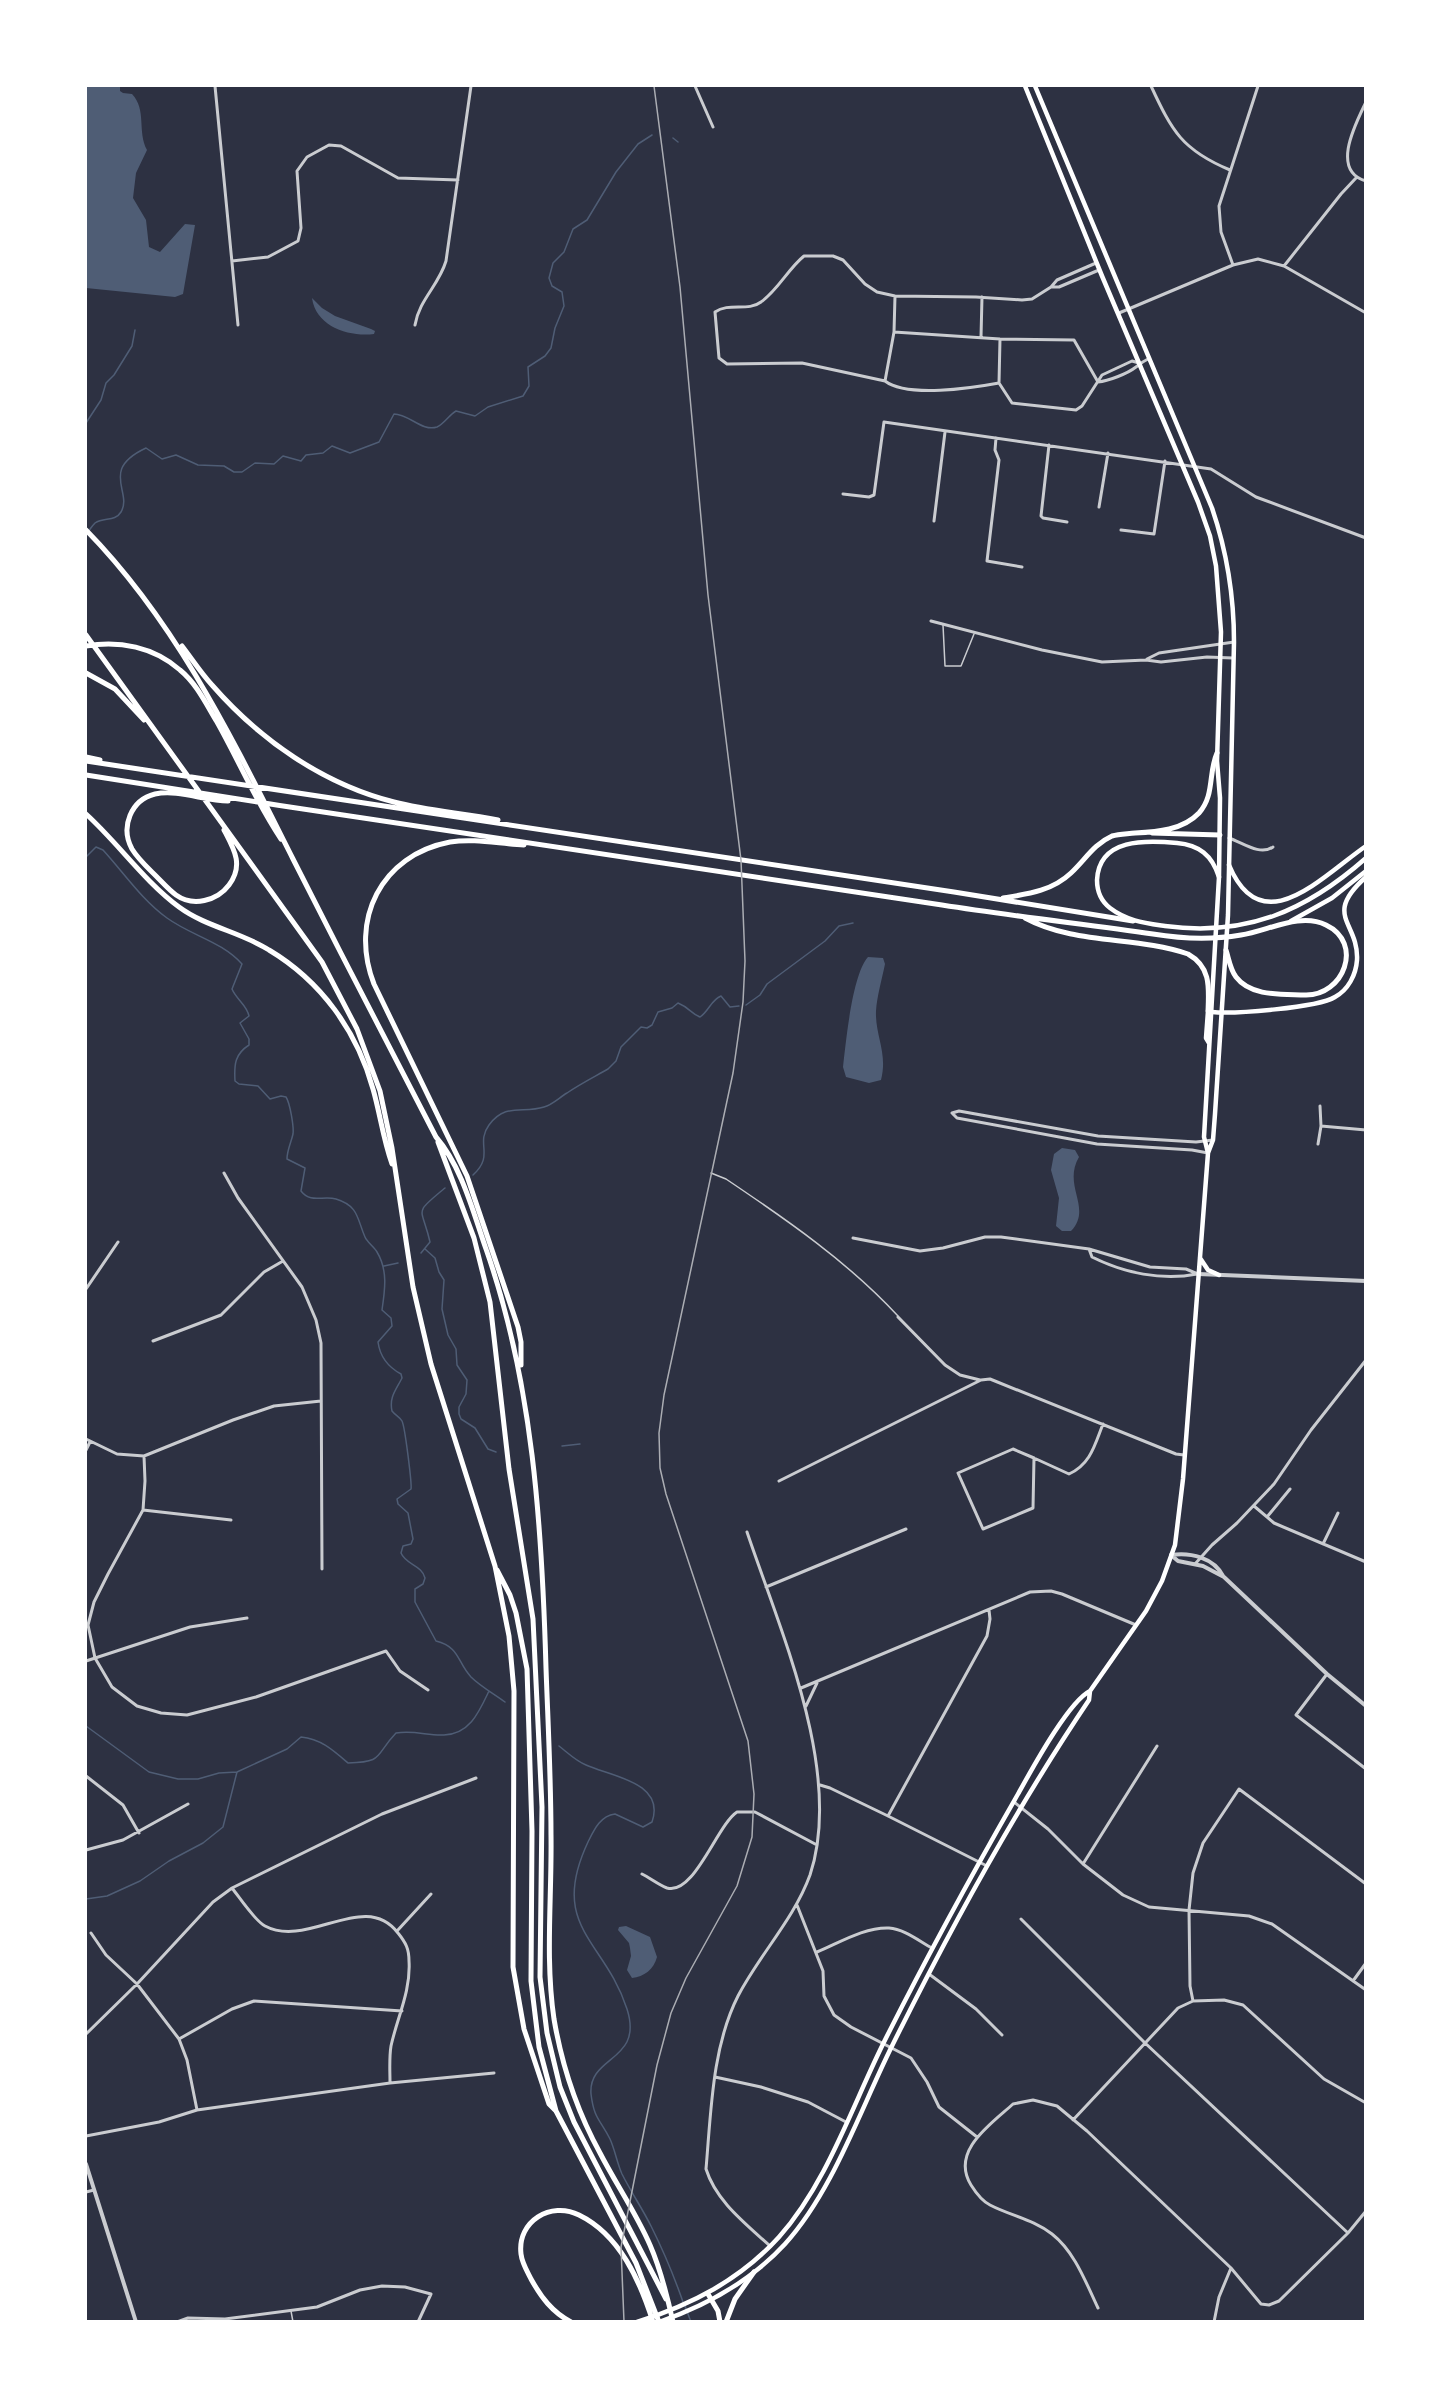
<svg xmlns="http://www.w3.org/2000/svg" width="1451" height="2407" viewBox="0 0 1451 2407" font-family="Lora,serif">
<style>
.water{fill:#4f5d75}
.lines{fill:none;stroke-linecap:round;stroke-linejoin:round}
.stream{stroke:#4f5d75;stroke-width:1.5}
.service{stroke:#caccd0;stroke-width:1.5}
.minor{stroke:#caccd0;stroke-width:3}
.tertiary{stroke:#caccd0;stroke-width:4}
.secondary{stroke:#fff;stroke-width:4.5}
.trunk{stroke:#fff;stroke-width:4.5}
.motorway{stroke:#fff;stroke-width:5}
.rail{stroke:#abadb3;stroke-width:1.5}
</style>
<rect width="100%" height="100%" fill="#2d3142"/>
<!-- water -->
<path class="water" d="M86,86H120V91L123,93L132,94C147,110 137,131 147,150L136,173L133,198L146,220L149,247L160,252L185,224L195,225L183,294L175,297L86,288Z
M312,298L322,308L335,316L371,329L375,331L374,334C349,337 316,327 312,298Z
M868,957L883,958L885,964C882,979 877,996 876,1011C875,1036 888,1053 881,1080L869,1083L846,1077L843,1067C846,1042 852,975 868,957Z
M1062,1148L1075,1150L1079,1157C1062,1186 1093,1208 1071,1231H1062L1056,1226L1059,1198L1051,1170L1054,1154Z
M626,1926L650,1937L657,1957C654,1969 644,1977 632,1978L627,1970L631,1956L630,1948L629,1943L618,1930L619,1927Z"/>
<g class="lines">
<!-- stream -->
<path class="stream" d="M673,138L678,142
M86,423L101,400L106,383L114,375L132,346L135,330
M86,534C89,531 92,526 95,523C104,517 115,522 121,512C133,492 99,470 146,448L162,459L176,455L198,465L224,466L234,472H242L255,463L274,464L283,456L301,461L306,455L323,453L332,446L350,453L379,442L394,414C409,414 422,432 437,427C444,424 449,415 456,411L475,416L488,407L523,396L529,386L528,367L545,356L551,348L555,328L564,306L562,292L552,286L549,278L553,263L564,252L573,229L587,220L616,172L638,144L652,135
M86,857L96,847L103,850C124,873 142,900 167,918C192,936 221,941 242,964L232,989C236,999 247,1005 249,1016L240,1023L249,1039V1045C235,1054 234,1064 235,1081L239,1084L258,1086L270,1099L281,1096L286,1097C290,1103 294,1127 293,1134C291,1143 287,1150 287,1159L305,1168L301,1191C311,1204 323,1195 336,1199C359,1206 357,1219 365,1237C367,1242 374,1247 377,1252C388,1270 385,1290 382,1310L391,1318L392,1326L378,1342C380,1357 388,1367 401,1374L402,1378C396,1390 389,1397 392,1411C395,1415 400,1417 402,1421C405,1427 412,1484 411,1489L397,1499L398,1504L408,1513L413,1539L411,1544L403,1546L401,1553C406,1565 422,1565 425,1578L423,1584L415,1589V1602L436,1641C460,1647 457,1662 471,1677C480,1686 494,1694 505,1702
M746,1005L760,995L767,984L825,941L839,926L853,923
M473,1175C495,1155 475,1144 489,1125C506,1102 523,1114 544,1107C552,1105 560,1097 567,1093C580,1084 594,1077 608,1069L616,1061L621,1047L641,1027L647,1028L652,1025L658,1012L672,1008L678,1003C690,1008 690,1013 700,1017C709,1011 711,1000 721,996L730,1007L739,1006
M425,1249L435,1258L439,1272L444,1280L442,1309L448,1335L456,1349L457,1365L467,1380L466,1394L459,1407V1414L461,1419L475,1428L488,1449L496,1452
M421,1253L430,1242C422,1206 412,1215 445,1188
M384,1266L398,1263
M562,1446L580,1444
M86,1726L149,1772L178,1779H198L219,1773L237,1772L287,1749L301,1737C321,1739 333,1750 348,1763C385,1762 374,1756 396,1733C415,1730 428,1736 444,1735C470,1734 479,1712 489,1691
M559,1746C568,1753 576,1761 586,1765C610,1776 666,1782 652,1822L643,1827L615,1814C600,1816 594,1830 588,1842C548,1927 605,1940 627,2009C644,2062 588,2055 591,2094C594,2119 600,2119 610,2139C615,2150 617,2163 622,2174C631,2192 642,2208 651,2226C663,2250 674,2276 683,2302
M86,1899L107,1896L140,1881L169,1861L203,1843L223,1827L237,1772
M685,2306L691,2322"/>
<!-- service -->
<path class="service" d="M943,625L945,666H961L974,634
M711,1173L726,1179C787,1220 848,1262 898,1316
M291,2311L293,2322"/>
<!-- minor -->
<path class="minor" d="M215,86L238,325
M695,86L713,127
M1151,86C1172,131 1182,150 1230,170
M1366,102C1356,123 1330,171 1366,181
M232,261L268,257L298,241L301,228L297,171L307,157L329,145L341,146L398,178L458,180
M1233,265L1221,232L1219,206L1258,86
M1284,266L1341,194L1356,178
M1099,270L1059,287H1051L1032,299L1022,300L976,297L895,296L877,292L865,284L843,260L833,256H804C788,269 778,290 761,302C748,312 729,302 715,312L719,358L727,364L802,363L885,381C907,398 972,388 999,383L1012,403L1076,410L1082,406L1102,375L1132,361L1139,363
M1051,287L1057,280L1096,263
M1119,313L1233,265L1258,259L1284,266L1366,313
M415,325C419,300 439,285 446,261L471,86
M894,332L1000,339L1074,340L1098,382
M981,337L982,297
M885,381L894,332L895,296
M1098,382C1108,381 1127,374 1136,367C1140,364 1142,362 1148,359
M999,383L1000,339
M996,438L995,450L999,460L987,561L1022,567
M1049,445L1041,516L1043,518L1067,522
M843,494L869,497L874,495L884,422L1211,469L1256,497L1366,538
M1099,507L1108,453
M934,521L945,432
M1121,530L1154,534L1165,461
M931,621L1042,650L1102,662L1146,660L1161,662L1207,657L1233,658
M1147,659L1159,653L1234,642
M1229,838C1243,843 1260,856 1273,847
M952,1113L959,1111L1098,1136L1196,1142L1213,1140
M952,1113L957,1118L1097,1144L1192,1150L1208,1153
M1321,1126L1366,1130
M1318,1144L1321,1126L1320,1106
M224,1173L238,1198L302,1287L316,1320L321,1343L322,1569
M853,1238L920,1251L943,1248L985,1237H1001L1089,1249L1150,1267L1186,1269L1198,1274
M1089,1249L1092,1257C1124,1273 1162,1281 1197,1274
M86,1289L118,1242
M898,1317L945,1365L960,1375L980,1380
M153,1341L221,1315L264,1272L283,1261
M86,1439L117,1454L144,1456L233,1420L274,1406L321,1401
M1013,1449L1034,1458L1033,1508L983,1529L958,1473Z
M86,1450L90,1442
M144,1456L145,1481L143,1510L108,1574L94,1602L88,1625L95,1658L112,1687L137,1706L161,1713L187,1715L256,1697L386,1651L400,1671L428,1690
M1034,1458L1069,1474C1091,1464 1095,1444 1103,1424
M779,1481L981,1380L990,1379L1176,1454L1184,1455
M1254,1506L1274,1523L1366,1562
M143,1510L231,1520
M1267,1517L1290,1489
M747,1532C780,1630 844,1773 810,1875C794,1919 760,1954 738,1996C712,2047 711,2112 706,2169C716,2201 745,2223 770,2246
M1323,1544L1338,1513
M1195,1564L1212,1545L1237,1523L1274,1484L1311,1430L1366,1360
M766,1587L906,1529
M86,1661L190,1627L247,1618
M1327,1674L1296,1715L1366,1769
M801,1688L1030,1592L1051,1591L1062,1594L1136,1625
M806,1706L817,1683
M86,1776L123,1805L139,1833
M820,1785L830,1788L888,1816L987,1866
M1014,1802L1048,1829L1083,1864L1123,1895L1149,1907L1249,1916L1272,1924L1366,1990
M888,1816L987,1636L990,1619L989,1610
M86,1850L123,1840L188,1804
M1083,1864L1157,1746
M642,1874C650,1878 659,1885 667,1888C694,1896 717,1825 737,1812H755L817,1845
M232,1888C240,1898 255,1921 265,1926C308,1949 365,1889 398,1933C406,1943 409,1949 409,1961C411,1991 397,2018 391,2046C389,2058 390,2071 390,2083
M797,1905L823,1971L824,1996L834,2015L851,2027L911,2058L927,2082L939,2107L977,2137
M1021,1919L1144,2042L1348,2233
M397,1931L431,1894
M91,1933L106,1955L137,1984L179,2039L187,2060L197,2110
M817,1952C839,1943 864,1927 889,1928C904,1929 919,1941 932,1948
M929,1974L976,2009L1002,2035
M1353,1981L1366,1963
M1193,2001L1190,1986L1189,1910L1193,1873L1203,1843L1239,1789L1366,1884
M86,2034L137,1984L213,1902L232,1888L382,1814L476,1778
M179,2039L232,2009L254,2001L402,2011
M715,2077L761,2087L808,2102L846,2122
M1073,2120L1178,2008L1193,2001L1224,2000L1243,2005L1324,2079L1366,2103
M86,2136L159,2122L197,2110L390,2083L494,2073
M86,2192L94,2190
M1098,2308C1086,2283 1075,2252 1052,2234C1033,2219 1011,2216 990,2205C982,2201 976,2193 971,2185C950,2151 991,2124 1013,2104L1033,2100L1057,2106L1087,2131L1231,2268L1261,2304L1269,2305L1279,2301L1348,2233L1366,2211
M177,2322L188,2318L225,2319L317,2307L360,2290L382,2286L405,2287L431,2294L418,2322
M1214,2322L1219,2297L1231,2268"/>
<!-- tertiary -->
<path class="tertiary" d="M1198,1274L1366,1281
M1171,1555L1178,1561L1203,1566L1224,1577L1327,1674L1366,1706
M1171,1555C1191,1552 1214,1558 1223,1576
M86,2164L136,2322"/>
<!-- secondary -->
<path class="secondary" d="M1035,86L1212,508C1227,552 1234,596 1234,642L1228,915L1215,1114L1213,1140L1208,1153
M1208,1011L1206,1038L1209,1043
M1200,1258L1208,1270L1219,1275
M637,2322C691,2305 740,2280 779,2237C827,2183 852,2106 884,2042C926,1958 971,1876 1018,1794C1031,1771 1068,1702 1090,1691L1146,1611L1162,1581L1175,1545L1183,1479L1208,1153L1204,1137L1219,877L1220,798L1217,761L1221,632L1216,566L1210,536L1198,502L1102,276L1025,86
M659,2322C705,2306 751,2281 785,2244C833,2191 860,2110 892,2046C951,1927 1015,1810 1089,1700L1090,1691"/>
<!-- trunk -->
<path class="trunk" d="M1229,865C1262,944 1322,876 1366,846
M1219,877C1212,855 1199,845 1177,843C1146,840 1099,838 1097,880C1097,891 1101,901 1110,908C1127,921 1145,923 1165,926C1246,937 1306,911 1366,858
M1291,921L1332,898L1366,871
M1212,1012C1234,1014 1317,1008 1335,997C1348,990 1356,975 1357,960C1359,922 1322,916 1366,877"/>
<!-- motorway -->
<path class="motorway" d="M86,530C178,624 234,742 293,859C340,952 388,1045 436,1137C462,1167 473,1212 486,1249C533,1383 542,1527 546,1668C548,1724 551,1779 551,1835C552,1896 545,1958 554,2019C562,2066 577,2111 600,2153C616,2184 636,2213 650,2245C661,2270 667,2295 673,2322
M86,635L322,962L357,1029L380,1091L392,1148L413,1287L431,1364L495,1566L509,1636L514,1691L513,1967L524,2029L549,2104L556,2111L636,2263L659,2322
M86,646C119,640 154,647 180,670C197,684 206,704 217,722C239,761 256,802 281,839
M182,646C192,659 201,673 212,685C260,740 323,784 394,802C428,811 464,813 498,820
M86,673L115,689L144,720
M86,757L100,760
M86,761L954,892L1133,921
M86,775C371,820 656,864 942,905C1012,916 1083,924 1153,934C1183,939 1211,940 1241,935C1268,931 1300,912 1326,925C1364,943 1344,996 1305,995C1283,994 1251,997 1236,977C1230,969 1229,959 1226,950
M86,814C118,843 144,881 179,907C206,927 241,932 269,950C321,981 357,1031 373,1089C380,1113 383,1139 392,1164
M224,830C234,849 244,865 229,885C217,901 193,907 176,895C169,890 163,883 156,876C148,868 138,859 132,849C120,827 131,800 155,794C178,789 205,801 228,801
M1152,833L1220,835
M1003,898C1028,894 1052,891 1071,873C1085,860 1094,844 1112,836C1119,834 1127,834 1135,833C1157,832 1183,830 1199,813C1215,795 1208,773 1217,753
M1025,918C1075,945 1136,936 1188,954C1211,967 1209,987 1208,1011
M438,1142L474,1238L490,1302L509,1469L533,1619L542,1807L540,1977L547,2033L560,2087L574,2122L666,2299
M521,1365V1342L518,1327L467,1176L374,984C349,920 381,855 450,842C475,838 499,844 524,845
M497,1570L510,1595L516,1613L527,1669L532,1831L531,1981L539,2047L556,2111
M708,2294L718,2311L720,2322
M571,2322C552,2312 541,2297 531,2279C527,2271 522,2263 521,2254C517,2221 551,2201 579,2215C620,2235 640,2281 653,2322
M726,2322L735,2299L754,2272"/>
<!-- rail -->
<path class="rail" d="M624,2322L621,2247L657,2065L671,2013L686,1978L737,1886L752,1837L754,1794L748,1741L666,1494L660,1468L659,1433L664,1395L733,1073L743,1002L745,961L741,860L708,595L680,287L654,86"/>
</g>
<!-- border -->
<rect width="1451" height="2407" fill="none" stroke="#ffffff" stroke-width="174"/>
</svg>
